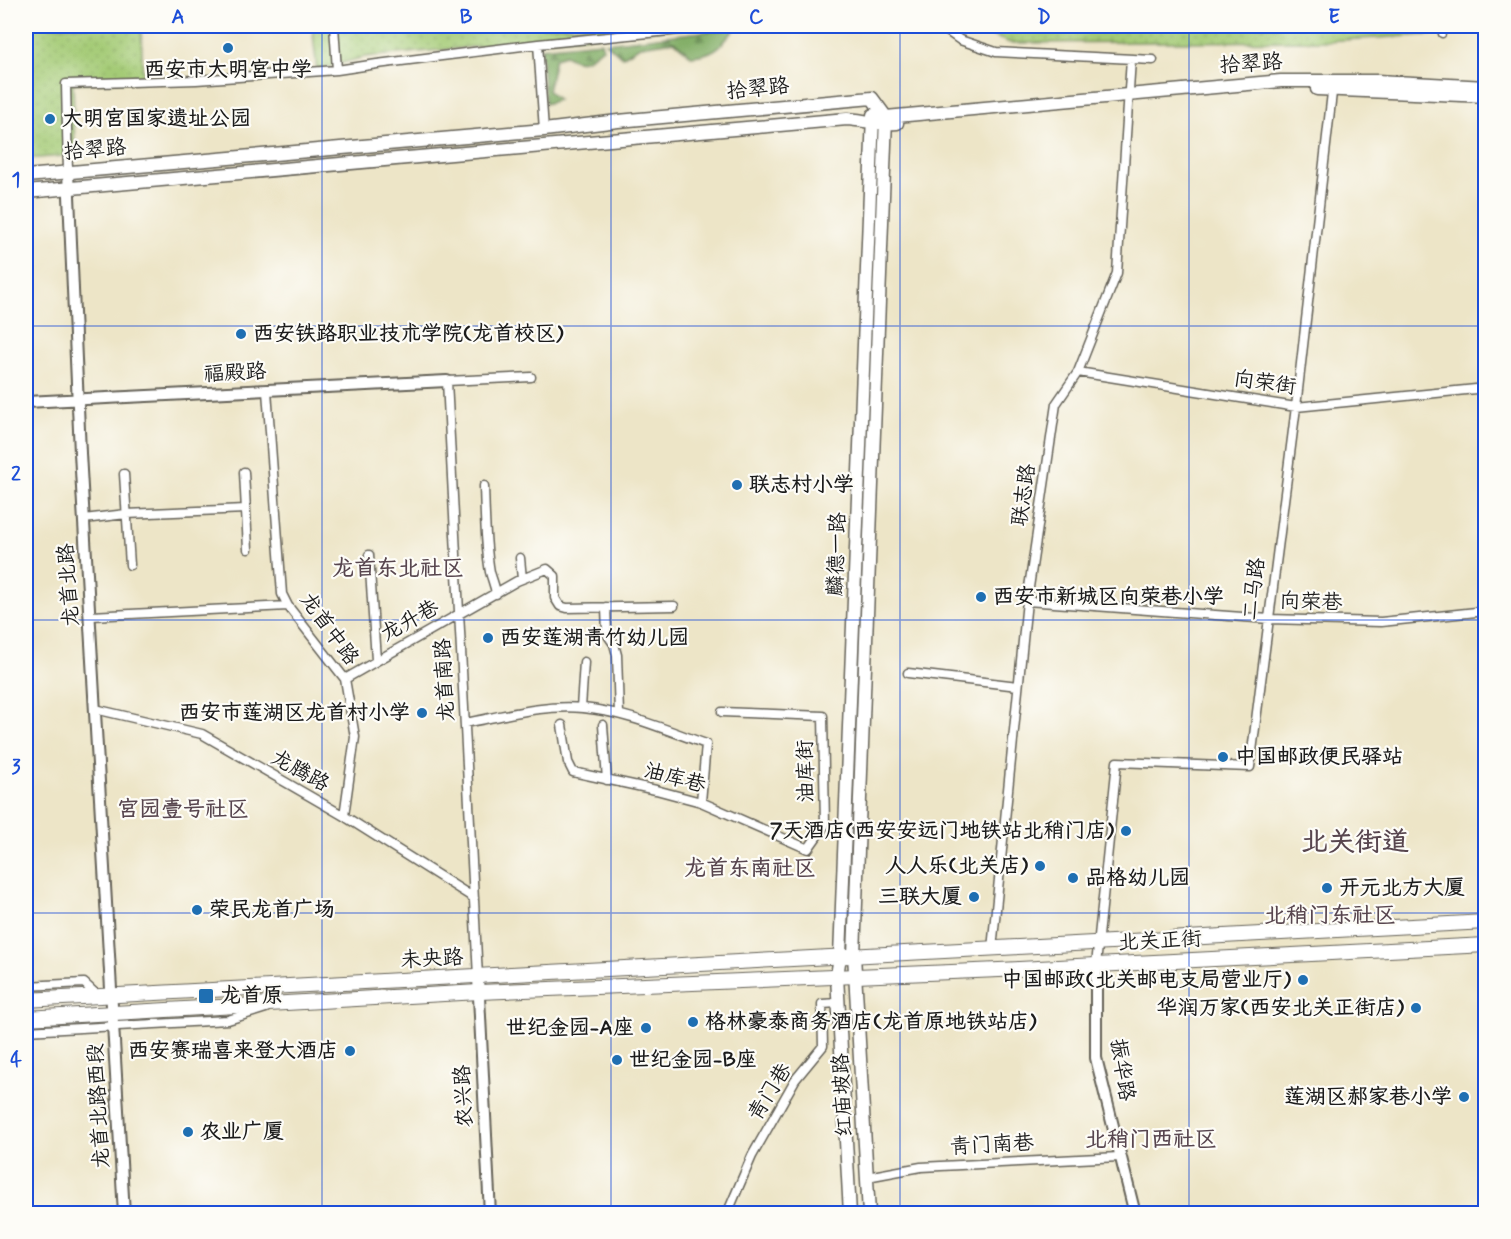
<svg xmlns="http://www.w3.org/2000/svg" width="1511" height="1239" viewBox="0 0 1511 1239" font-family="Mynerve,'LXGW WenKai TC',sans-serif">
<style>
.forest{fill:url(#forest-firs);stroke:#506642;stroke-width:1.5}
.park{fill:url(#park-dots);stroke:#607449;stroke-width:1.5}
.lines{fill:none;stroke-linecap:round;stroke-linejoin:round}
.pedestrian-casing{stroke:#656258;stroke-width:9}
.minor-casing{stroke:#656258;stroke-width:11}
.tertiary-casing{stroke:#656258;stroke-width:14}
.secondary-casing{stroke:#656258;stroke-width:15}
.primary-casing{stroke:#656258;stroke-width:16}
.pedestrian{stroke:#fff;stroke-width:6}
.minor{stroke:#fff;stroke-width:8}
.tertiary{stroke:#fff;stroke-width:10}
.secondary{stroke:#fff;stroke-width:12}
.primary{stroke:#fff;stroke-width:14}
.grid{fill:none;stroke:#1d4ed8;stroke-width:1.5;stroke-opacity:0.55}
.poi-dot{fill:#1f6fb2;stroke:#fdfcf7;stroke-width:2}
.labels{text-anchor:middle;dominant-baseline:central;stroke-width:4.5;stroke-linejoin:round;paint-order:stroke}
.street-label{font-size:21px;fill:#1c1c1c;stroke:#fdfcf7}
.poi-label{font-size:21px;font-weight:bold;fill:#1c1c1c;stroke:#fdfcf7;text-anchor:start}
.neighbourhood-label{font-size:22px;font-weight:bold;fill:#58464f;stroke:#fdfcf7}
.district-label{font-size:27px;font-weight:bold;fill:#58464f;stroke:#fdfcf7}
.neatline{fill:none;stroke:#1d4ed8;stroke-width:2}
.grid-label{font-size:20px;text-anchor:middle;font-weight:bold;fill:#1d4ed8}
</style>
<defs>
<pattern id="forest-firs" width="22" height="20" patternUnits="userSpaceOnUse" patternTransform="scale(1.5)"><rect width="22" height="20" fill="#83af67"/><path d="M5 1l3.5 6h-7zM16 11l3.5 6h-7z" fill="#6a8e54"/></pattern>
<pattern id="park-dots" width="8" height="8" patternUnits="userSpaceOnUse" patternTransform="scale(1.5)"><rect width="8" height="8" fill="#a4cb76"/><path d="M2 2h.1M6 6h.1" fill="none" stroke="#8dae66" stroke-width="1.8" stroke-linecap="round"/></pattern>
</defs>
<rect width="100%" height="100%" fill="#fdfcf7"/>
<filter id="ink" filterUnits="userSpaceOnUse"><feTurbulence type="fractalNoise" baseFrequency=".0167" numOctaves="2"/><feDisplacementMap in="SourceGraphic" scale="12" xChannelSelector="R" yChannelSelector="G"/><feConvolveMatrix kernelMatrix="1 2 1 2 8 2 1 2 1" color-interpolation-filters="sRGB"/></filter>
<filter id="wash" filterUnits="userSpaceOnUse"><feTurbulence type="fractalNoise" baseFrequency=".008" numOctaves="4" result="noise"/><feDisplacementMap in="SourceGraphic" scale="24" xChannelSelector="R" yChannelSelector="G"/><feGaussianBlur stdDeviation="1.35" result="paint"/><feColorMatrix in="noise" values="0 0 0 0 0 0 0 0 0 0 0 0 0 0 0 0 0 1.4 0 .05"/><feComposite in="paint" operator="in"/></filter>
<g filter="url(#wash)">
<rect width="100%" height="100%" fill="#ede5c7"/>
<!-- forest -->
<path class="forest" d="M736,28C721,45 716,55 691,56L674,41L640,46L622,57L606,43Z
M601,42L603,48C588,59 583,66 565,55L555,58L548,91L558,100L545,104L541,48Z"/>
<!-- park -->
<path class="park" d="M26,26H141L143,81L73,83L75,155L26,159Z
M312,26H702L364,57L317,70Z
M968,26H1441L1442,34L1325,41L1010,43Z"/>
</g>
<g filter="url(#ink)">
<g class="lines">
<defs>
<path id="pedestrian" d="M1441,26L1442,34"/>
<path id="minor" d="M334,26L337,70
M940,26L960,40L996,52L1153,60
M538,44L544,130
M68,172L66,84L196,80L337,70L377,64L538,44L719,26
M1078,372L1296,407L1486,388
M267,391L282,594L288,606L345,679L355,737L344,816
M244,472L248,549
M124,474L130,565
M484,486C485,514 485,544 490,572C492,580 495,585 496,594
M84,519L126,514L246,509
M369,555L376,660
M520,558L522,579
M1027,601L1269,619L1381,622L1486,611
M606,607L607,634L614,644L617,655L619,714
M91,616L288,606
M908,673L1018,686
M345,679L517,581L547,569L555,576V598L560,606L567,608L674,606
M581,708L584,662
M95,709L202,734L344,816L474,898
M465,723C503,716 544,704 583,708C626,712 666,730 706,744L701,802
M562,725L568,762L573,772L656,790L701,802L808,849L825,825L823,716L722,712
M603,725L607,780
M992,949L1027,601L1056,404L1078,372L1117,273L1131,59
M1096,965L1117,762L1250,767L1296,407L1333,84
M478,977L447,381L531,377
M26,986L84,983L98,996
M26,1031L228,1020L266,1008
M867,1177L921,1167L1119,1157
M727,1214L752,1156L795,1080L823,1046L822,1004L839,1003"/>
<path id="tertiary" d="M68,172L80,453L124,1214
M26,402L447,381
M1096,965V1058L1135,1214
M478,977L490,1214"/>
<path id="secondary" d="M1317,89L1486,96
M26,176L544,130L618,121L872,98L886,117L1281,81H1377L1486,87
M26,192L847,119C863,120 880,125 897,123
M850,1214L837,976L840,956L873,115
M869,1214L854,955L886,118"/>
<path id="primary" d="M26,1000L1486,922
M26,1018L479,992L999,970L1486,945"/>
</defs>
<!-- pedestrian casing -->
<use href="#pedestrian" class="pedestrian-casing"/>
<!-- minor casing -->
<use href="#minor" class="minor-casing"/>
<!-- tertiary casing -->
<use href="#tertiary" class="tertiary-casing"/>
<!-- secondary casing -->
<use href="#secondary" class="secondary-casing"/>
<!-- primary casing -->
<use href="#primary" class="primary-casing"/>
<!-- pedestrian -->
<use href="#pedestrian" class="pedestrian"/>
<!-- minor -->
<use href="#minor" class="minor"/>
<!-- tertiary -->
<use href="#tertiary" class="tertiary"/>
<!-- secondary -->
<use href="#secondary" class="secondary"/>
<!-- primary -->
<use href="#primary" class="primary"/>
</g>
</g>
<!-- grid -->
<path class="grid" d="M322,26V1214M611,26V1214M900,26V1214M1189,26V1214M26,326H1486M26,620H1486M26,913H1486"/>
<!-- markers -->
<g class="poi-dot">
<circle cx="228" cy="48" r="6"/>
<circle cx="50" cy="119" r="6"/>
<circle cx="241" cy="334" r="6"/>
<circle cx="737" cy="485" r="6"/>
<circle cx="981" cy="597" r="6"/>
<circle cx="488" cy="638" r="6"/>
<circle cx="422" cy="713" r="6"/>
<circle cx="1223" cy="757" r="6"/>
<circle cx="1126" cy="831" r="6"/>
<circle cx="1040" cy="866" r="6"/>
<circle cx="1073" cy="878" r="6"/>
<circle cx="1327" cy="888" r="6"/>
<circle cx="974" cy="897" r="6"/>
<circle cx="197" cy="910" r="6"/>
<circle cx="1303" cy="980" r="6"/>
<rect x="198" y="988" width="16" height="16" rx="3"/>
<circle cx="1416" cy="1008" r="6"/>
<circle cx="693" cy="1022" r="6"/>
<circle cx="646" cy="1028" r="6"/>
<circle cx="350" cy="1051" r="6"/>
<circle cx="617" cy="1060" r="6"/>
<circle cx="1464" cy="1097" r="6"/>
<circle cx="188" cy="1132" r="6"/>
</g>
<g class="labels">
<!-- street labels -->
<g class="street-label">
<text transform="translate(1251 64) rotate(-4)">拾翠路</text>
<text transform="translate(758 89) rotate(-6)">拾翠路</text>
<text transform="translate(95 150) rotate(-5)">拾翠路</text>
<text transform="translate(235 373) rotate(-3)">福殿路</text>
<text transform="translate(1265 383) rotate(8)">向荣街</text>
<text transform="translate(1024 495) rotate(-82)">联志路</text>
<text transform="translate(837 554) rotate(-88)">麟德一路</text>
<text transform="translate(69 585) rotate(-94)">龙首北路</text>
<text transform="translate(1254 589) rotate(-83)">二马路</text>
<text transform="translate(1311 602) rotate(2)">向荣巷</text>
<text transform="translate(410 621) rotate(-29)">龙升巷</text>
<text transform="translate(329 629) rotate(54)">龙首中路</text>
<text transform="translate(445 680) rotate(-93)">龙首南路</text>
<text transform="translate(300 771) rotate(29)">龙腾路</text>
<text transform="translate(806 771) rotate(-91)">油库街</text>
<text transform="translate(675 778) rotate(15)">油库巷</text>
<text transform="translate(1160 941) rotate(-3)">北关正街</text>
<text transform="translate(432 959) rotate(-3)">未央路</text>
<text transform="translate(1122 1070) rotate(81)">振华路</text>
<text transform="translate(770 1092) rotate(-58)">青门巷</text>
<text transform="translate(843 1095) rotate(-93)">红庙坡路</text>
<text transform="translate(464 1096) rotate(-93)">农兴路</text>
<text transform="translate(99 1106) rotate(-93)">龙首北路西段</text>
<text transform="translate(992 1145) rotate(-3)">青门南巷</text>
</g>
<!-- poi labels -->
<g class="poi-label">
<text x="228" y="70" text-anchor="middle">西安市大明宫中学</text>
<text x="62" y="119">大明宫国家遗址公园</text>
<text x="253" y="334">西安铁路职业技术学院(龙首校区)</text>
<text x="749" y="485">联志村小学</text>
<text x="993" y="597">西安市新城区向荣巷小学</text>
<text x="500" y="638">西安莲湖青竹幼儿园</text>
<text x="410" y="713" text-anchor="end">西安市莲湖区龙首村小学</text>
<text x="1235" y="757">中国邮政便民驿站</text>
<text x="1114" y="831" text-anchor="end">7天酒店(西安安远门地铁站北稍门店)</text>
<text x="1028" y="866" text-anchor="end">人人乐(北关店)</text>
<text x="1085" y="878">品格幼儿园</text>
<text x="1339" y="888">开元北方大厦</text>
<text x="962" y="897" text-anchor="end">三联大厦</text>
<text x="209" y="910">荣民龙首广场</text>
<text x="1291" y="980" text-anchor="end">中国邮政(北关邮电支局营业厅)</text>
<text x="220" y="996">龙首原</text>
<text x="1404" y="1008" text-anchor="end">华润万家(西安北关正街店)</text>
<text x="705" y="1022">格林豪泰商务酒店(龙首原地铁站店)</text>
<text x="634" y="1028" text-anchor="end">世纪金园-A座</text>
<text x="338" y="1051" text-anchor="end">西安赛瑞喜来登大酒店</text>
<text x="629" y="1060">世纪金园-B座</text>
<text x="1452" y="1097" text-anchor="end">莲湖区郝家巷小学</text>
<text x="200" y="1132">农业广厦</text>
</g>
<!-- neighbourhood labels -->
<g class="neighbourhood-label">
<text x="398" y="569">龙首东北社区</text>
<text x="183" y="810">宫园壹号社区</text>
<text x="750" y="869">龙首东南社区</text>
<text x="1330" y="916">北稍门东社区</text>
<text x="1151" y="1140">北稍门西社区</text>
</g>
<!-- district labels -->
<g class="district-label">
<text x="1355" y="842">北关街道</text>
</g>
</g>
<!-- margin -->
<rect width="1511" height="1239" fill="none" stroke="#fdfcf7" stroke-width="66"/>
<rect x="33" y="33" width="1445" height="1173" class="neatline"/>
<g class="grid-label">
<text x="178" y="23">A</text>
<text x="466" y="23">B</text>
<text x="756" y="23">C</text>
<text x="1044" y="23">D</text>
<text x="1334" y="23">E</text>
<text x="16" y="186">1</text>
<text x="16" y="480">2</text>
<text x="16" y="773">3</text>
<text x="16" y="1066">4</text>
</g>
</svg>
